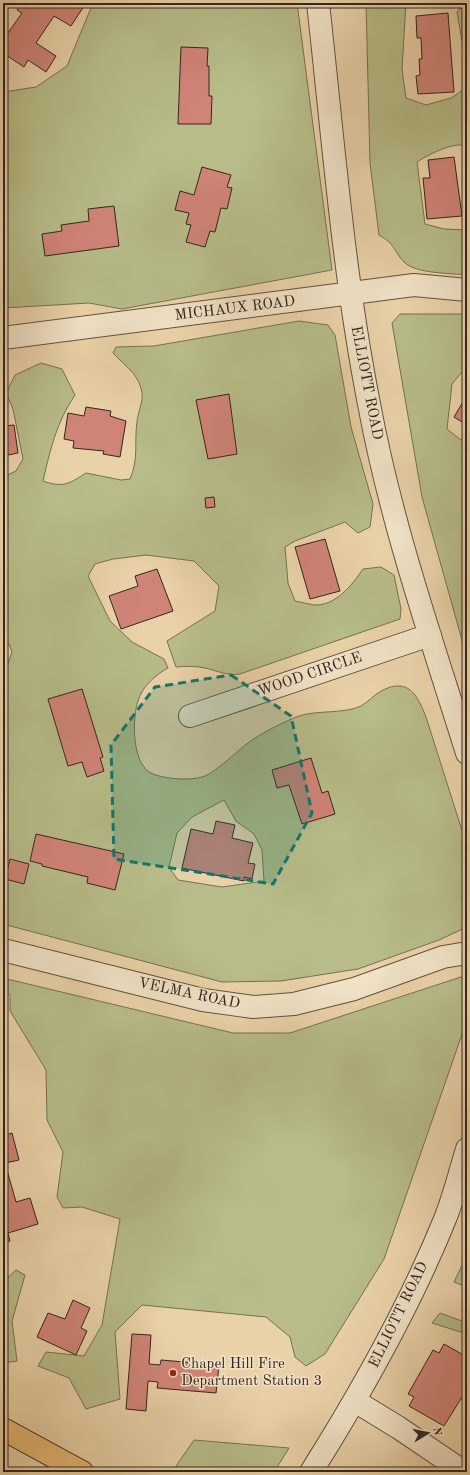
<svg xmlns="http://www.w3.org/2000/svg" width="470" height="1475" viewBox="0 0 470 1475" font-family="'Old Standard TT',serif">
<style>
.green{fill:#b7bc88;stroke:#747154;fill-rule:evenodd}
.building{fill:#d08477;stroke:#322620}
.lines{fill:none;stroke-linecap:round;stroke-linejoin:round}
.minor-casing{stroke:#605142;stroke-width:24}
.major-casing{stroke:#322620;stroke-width:24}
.minor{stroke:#f1e2c6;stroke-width:22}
.major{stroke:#e5b974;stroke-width:22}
.marked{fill:#0f766e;fill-opacity:0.2;stroke:#0f766e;stroke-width:3;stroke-dasharray:8 5;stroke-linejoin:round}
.poi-dot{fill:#8f2418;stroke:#f1e2c6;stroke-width:1.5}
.labels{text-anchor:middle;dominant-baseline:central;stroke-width:3;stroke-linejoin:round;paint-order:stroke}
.street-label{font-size:15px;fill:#322620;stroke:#f1e2c6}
.poi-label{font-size:15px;fill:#322620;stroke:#f1e2c6;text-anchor:start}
</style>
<rect width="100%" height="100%" fill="#ead2a8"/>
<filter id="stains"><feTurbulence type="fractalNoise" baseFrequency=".005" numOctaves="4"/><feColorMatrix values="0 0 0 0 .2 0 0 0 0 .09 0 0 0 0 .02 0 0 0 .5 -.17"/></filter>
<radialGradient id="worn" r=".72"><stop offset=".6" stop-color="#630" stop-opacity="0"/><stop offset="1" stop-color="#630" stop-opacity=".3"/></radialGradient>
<!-- green -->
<path class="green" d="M93,3H297L332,270L122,309L89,303L3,308V92L36,87L67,66Z
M366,3H406L402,69L406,98L426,105L451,98L466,88L467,76V146C454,141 428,155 417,162L425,224L444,229L467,230V275C451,273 416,274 404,262C393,250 396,245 379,235L370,163Z
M464,3H467V69L457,12Z
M400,314H467V366L452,384L447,429L461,440L467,439V658L422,497L392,323Z
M299,321L328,325L335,335L351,427L373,504L370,527L358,533L345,522L295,541L285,547L288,583L295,601C301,602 308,604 314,605C336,606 352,585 363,569L381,567L394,575L401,609L400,619L240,674C227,676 218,671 205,668C195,666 186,666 176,667L167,641L215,611L219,586L194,561L146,555L113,559L95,564L88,576L110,621L132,642L164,659L168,668C155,675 142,687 138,701C132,719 132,760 149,772C160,779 190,781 202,777C214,774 237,751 248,743C258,735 287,720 299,716C317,710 344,714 361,706C368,702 374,695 381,691C408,677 417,694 426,717L467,846V927L439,940L358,969L281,981L222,982L3,924V693L5,672L12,652L9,644H3V477L16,471L23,459L13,409L6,393L15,375L41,363L62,369L75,395C57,421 50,450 43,481C63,488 69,484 86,473L121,480L130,479C139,458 134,443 137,422C138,410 145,400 141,388C137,373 123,364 113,353L116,347L154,346ZM224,800L236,821L254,834L262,850L264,881L222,887L178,880L169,867L177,833L192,817Z
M467,975V1020L384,1259L325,1354L306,1366L295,1357L290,1337L266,1317L142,1305L115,1332L120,1399L86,1409L69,1378L38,1366L46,1352L84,1356L102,1325L120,1219L82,1207L63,1208L57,1197L63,1152L47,1120L46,1070L10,1011V995L3,989V978L233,1033H290Z
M467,1255V1287L454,1282Z
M16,1270L25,1275L12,1321L17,1361L3,1363V1282Z
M440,1313L467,1323V1334L432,1323Z
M194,1440L289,1448L274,1472H172Z"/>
<!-- building -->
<path class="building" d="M22,3H86L71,26L54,16L36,43L56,56L46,72L28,60L24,67L3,53V40L22,13L17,10Z
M448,13L454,92L418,94L416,76L420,75L419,59H422L421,38H417L416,16Z
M181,47L208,48L207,66H209V96H212L211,124H178Z
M454,157L462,216L427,219L423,178H430L428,160Z
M202,167L231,175L227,187L232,188L227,209L221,208L215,232L210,231L205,247L186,242L191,225L186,224L189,213L175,210L180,191L194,195Z
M114,206L119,246L45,256L42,234L62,231L61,225L89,221L88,209Z
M467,384V395L462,392Z
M229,394L237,454L208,459L196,400Z
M467,395V425L454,417Z
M86,407L111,411L110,416L126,421L120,457L103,454L104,451L73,448L74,441L64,439L68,413L84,416Z
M14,425L18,453L3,456V426Z
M214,497L215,507L206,508L205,498Z
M325,539L340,591L310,599L295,547Z
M157,569L173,611L121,629L109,596L138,586L135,576Z
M82,689L103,757L100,758L104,771L87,777L82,762L68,766L48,699Z
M311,758L322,793L328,791L335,814L302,824L289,785L277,788L272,770Z
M216,821L235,825L232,838L253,843L248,863L255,864L252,879L244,877V881L182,868L191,829L213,834Z
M36,834L124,854L115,890L87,883L88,877L42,866V864L30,861Z
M10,859L29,864L24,884L5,879Z
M12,1133L19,1160L5,1163L16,1202L30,1198L38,1224L8,1233L10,1241L3,1243V1136Z
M73,1300L90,1308L81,1328L87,1331L76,1355L37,1337L48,1313L65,1319Z
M132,1334L151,1335L149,1364L160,1365L161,1360L219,1365L216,1393L157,1388L158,1382L148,1381L146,1411L126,1409Z
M444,1344L467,1357V1389L444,1426L409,1406L414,1397L408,1394L433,1350L439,1353Z"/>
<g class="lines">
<defs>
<path id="minor" d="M318,3C333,137 343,272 369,404C391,523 431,638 467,753
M3,338L414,285L467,290
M190,716L430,635
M3,950L203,1000L253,1007L294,1004L354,989L443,957L467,953
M355,1401L399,1428L464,1472
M311,1472C362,1391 409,1308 445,1219C454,1197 460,1172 467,1149"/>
<path id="major" d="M3,1429L82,1472"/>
</defs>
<!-- minor casing -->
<use href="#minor" class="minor-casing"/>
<!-- major casing -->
<use href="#major" class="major-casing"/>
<!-- minor -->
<use href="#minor" class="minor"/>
<!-- major -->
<use href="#major" class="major"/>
</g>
<!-- marked area -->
<path class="marked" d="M231,675L291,716L312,813L273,884L114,859L111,745L155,687Z"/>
<!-- markers -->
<circle class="poi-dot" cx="173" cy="1373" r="4"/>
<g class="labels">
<!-- street labels -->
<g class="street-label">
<text transform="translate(235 309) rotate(-7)">MICHAUX ROAD</text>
<text transform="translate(366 383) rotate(79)">ELLIOTT ROAD</text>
<text transform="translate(310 675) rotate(-19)">WOOD CIRCLE</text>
<text transform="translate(189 994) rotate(12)">VELMA ROAD</text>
<text transform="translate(399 1315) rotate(-64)">ELLIOTT ROAD</text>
</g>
<!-- poi labels -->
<g class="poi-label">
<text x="181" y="1364">Chapel Hill Fire<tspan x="181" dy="17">Department Station 3</tspan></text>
</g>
</g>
<!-- margin -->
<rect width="470" height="1475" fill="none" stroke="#ead2a8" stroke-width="16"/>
<rect x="4" y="4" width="462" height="1467" fill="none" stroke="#322620" stroke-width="2"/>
<rect x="8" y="8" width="454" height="1459" fill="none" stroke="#322620"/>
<!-- north arrow -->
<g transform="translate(428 1433) rotate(80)" stroke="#f1e2c6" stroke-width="3" paint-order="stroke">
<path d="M0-3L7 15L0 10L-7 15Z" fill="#322620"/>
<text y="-6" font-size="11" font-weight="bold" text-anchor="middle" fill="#322620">N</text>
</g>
<rect width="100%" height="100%" filter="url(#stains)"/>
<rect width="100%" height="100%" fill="url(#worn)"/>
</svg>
